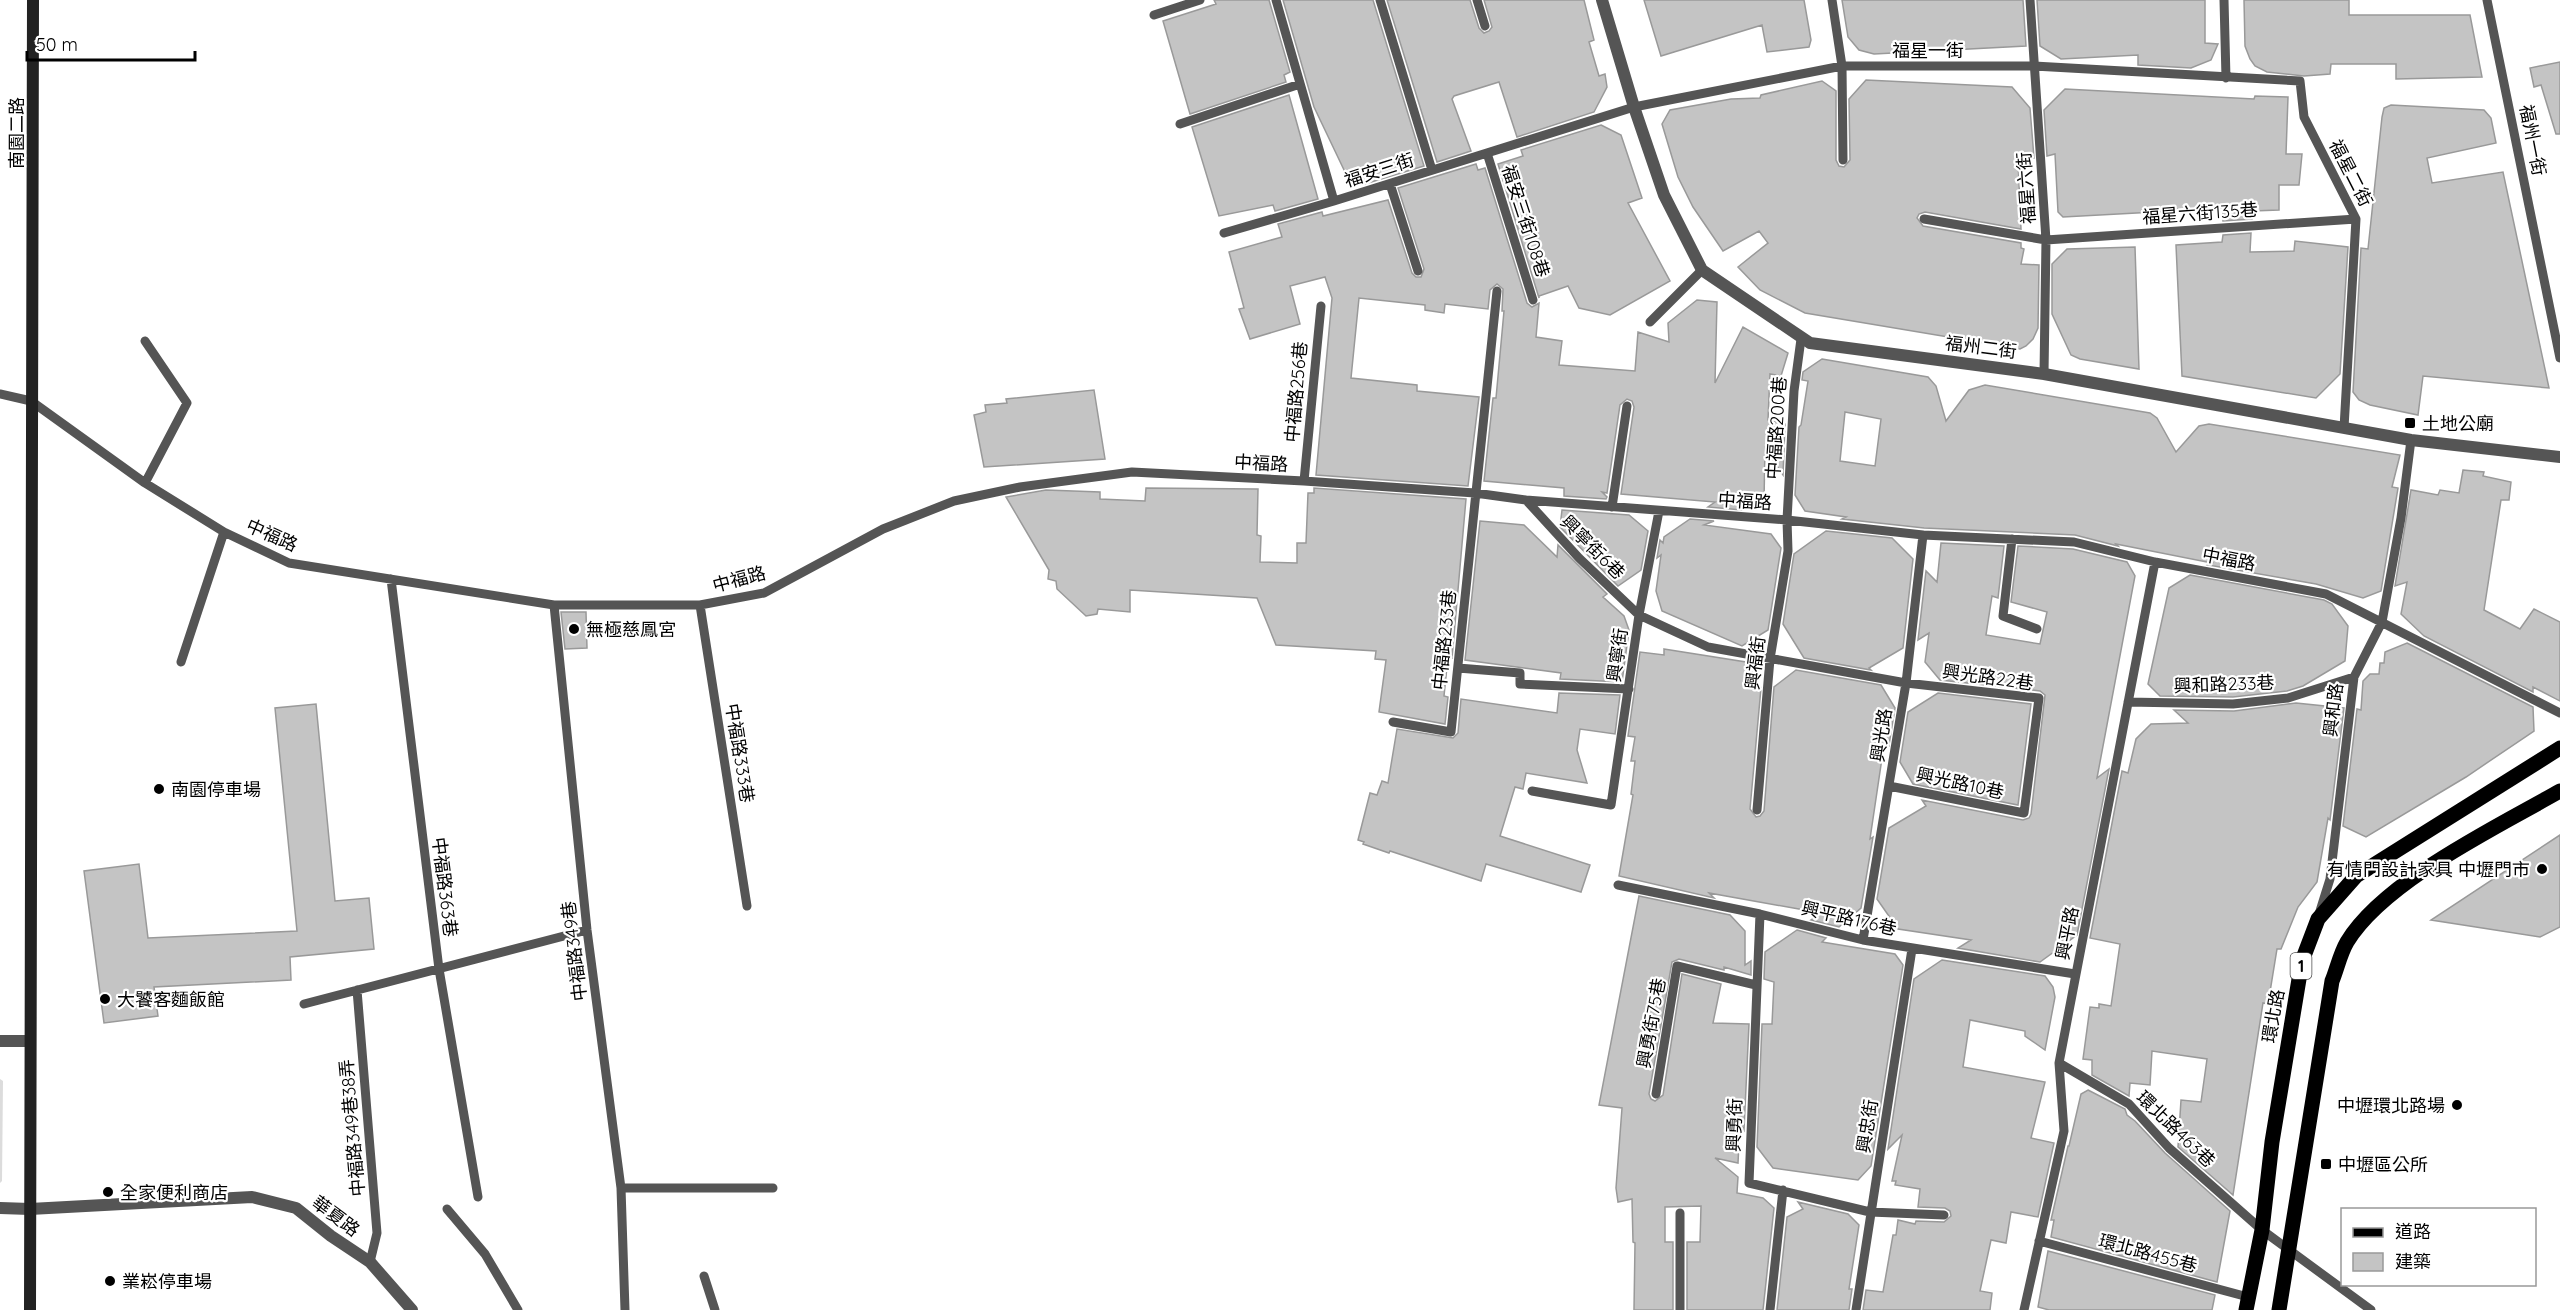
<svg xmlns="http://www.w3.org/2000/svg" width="2560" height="1310" viewBox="0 0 2560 1310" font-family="Quicksand,'Noto Sans TC',sans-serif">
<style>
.green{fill:#dcdcdc}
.building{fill:#c4c4c4;stroke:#999;stroke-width:1.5;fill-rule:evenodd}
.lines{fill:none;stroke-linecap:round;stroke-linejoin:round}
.lane{stroke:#555;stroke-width:9}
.street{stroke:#555;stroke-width:12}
.secondary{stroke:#222;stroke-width:12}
.primary{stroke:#000;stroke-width:15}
.poi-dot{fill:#000;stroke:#fff;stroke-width:2}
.labels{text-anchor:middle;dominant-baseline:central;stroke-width:4.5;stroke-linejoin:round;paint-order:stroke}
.shield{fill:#fff;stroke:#4c4c4c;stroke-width:1.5}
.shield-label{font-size:16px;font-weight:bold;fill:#000}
.street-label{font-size:18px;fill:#000;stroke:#fff}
.poi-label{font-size:18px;fill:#000;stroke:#fff;text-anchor:start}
</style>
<rect width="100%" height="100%" fill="#fff"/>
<!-- green -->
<path class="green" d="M0,1079L3,1081L2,1181L0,1183Z"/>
<!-- building -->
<path class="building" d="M1214,0H1269L1290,72L1284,75L1286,82L1190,114L1163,21L1216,4Z
M1283,0H1373L1424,166L1365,184L1345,172L1314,107Z
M1387,0H1470L1479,28L1484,33L1489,31L1492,27L1484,0H1584L1594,40L1589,42L1599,76L1605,74L1607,87L1594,112L1517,137L1499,82L1454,96L1452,99L1471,151L1437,162Z
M1644,0H1804L1811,40L1809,47L1767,52L1762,25L1661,56Z
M1842,0H2023L2026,46L1874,54L1859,50L1848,37Z
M2037,0H2205V43L2218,44L2211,60L2191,68L2138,65V55L2061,59L2040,46Z
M2244,0H2349V15H2470L2482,77L2396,79V64H2331L2330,74L2304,76L2267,72L2255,66L2250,59L2245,46Z
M2560,62V134H2556L2541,85L2534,87L2530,68Z
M1866,80L2012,87L2030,108L2034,158L2018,160L2021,229L1925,212L1919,214L1917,218L1923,226L2021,243V248L2024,249L2021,264L2039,265L2038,328L2033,339L2026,346L2020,349L1805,313L1760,290L1738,267L1768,243L1759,231L1723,251L1693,207L1678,177L1662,124L1670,110L1731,99L1760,98L1761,95L1822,81L1836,91V160L1839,166L1844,167L1850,160L1849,99Z
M2065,89L2254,99L2255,96L2288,97L2286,154H2302L2299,185H2279V210L2252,211V219L2223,221V208L2173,209V211L2063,217L2058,212L2055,154L2047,156L2044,110Z
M1289,95L1318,199L1275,211L1273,205L1219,216L1192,127Z
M2391,105L2484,110L2491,118L2496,143L2427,158L2432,183L2503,172L2549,388L2423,376L2418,415L2370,405L2359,400L2353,392L2361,248L2368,249L2382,117L2384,108Z
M1601,125L1621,135L1642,198L1628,203L1670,281L1610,315L1579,308L1568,286L1539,296V298L1498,164L1523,156L1521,150Z
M1476,164L1478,170L1485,168L1527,303L1532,307L1539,303L1536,337L1562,341L1559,365L1635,371L1638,332L1669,342L1668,323L1697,300L1717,302L1715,383L1743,327L1788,353L1781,376L1770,374L1768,420L1785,424L1783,475L1765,448L1764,501L1742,510L1708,507L1715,502L1621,494L1634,407L1632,401L1627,399L1620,405L1607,493L1602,492L1607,497L1606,499L1564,496V488L1484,481L1493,398H1496L1504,311H1502L1503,289L1497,284L1490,290L1488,309L1445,304L1444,313L1425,310V305L1359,298L1351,378L1417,385V391L1479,397L1468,486L1316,475L1332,298L1325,277L1290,286L1300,324L1250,339L1239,309L1244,308L1229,252L1282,237L1278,224L1322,212L1323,216L1388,200L1412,273L1416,277H1421L1424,269L1398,188Z
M2251,233L2250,252L2294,251L2295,241L2348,247L2340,374L2316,398L2182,376L2176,245L2222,242L2223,235Z
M2135,247L2139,369L2080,359L2071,355L2052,314V264L2067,249Z
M1822,359L1928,377L1936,386L1946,421L1969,390L1985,385L2150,413L2157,418L2176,452L2199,426L2209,424L2400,455L2392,487L2398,488L2381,591L2363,598L2316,584L2208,565L2212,563L2116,544L2118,546L2075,535L1924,528L1842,519L1846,517L1805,511L1795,495L1799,427L1801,425L1808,381L1802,380L1803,372ZM1845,412L1881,419L1875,466L1840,461Z
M1094,390L1105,459L984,467L974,415L986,412L985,405L1007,403L1006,399Z
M2463,470L2484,472L2483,476L2511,482L2509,500H2501L2484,610L2520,629L2534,609L2560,622V701L2533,687V692L2424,636L2401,614L2407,582L2395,586L2411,490L2438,495L2440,490L2459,493Z
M1146,488L1258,489L1257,535L1261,536L1260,562L1297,563V543H1306L1308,493H1314V488L1466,499L1452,658L1448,657L1444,696L1448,697L1445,724L1379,712L1386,660L1375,659L1376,651L1276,645L1257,598L1130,590V612L1098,609L1097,614L1086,616L1057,589L1056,581L1048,579L1049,570L1006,497L1046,490L1100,492V499L1145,501Z
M1562,510L1629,515L1648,531L1641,570L1618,586L1560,527Z
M1690,519L1714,521L1704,525L1771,534L1781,548L1768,630L1742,646L1662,611L1656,591L1661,555L1657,558L1660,540L1663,543L1664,537Z
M1480,521L1524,525L1557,557L1558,545L1607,594L1603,597L1624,616L1629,630L1622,682L1560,679L1561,673L1465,660Z
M1826,531L1892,538L1913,559L1903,648L1869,668L1871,670L1804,658L1783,624L1794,554Z
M1941,543L2004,546L1998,598L1992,596L1986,635L2040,644L2047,612L2011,602L2018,546L2073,549L2127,562L2135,576L2097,778L2109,769L2077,935L2040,962L1958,948L1971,940L1898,929L1877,899L1889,828L1926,806L1922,800L2023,820L2029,818L2031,814L2045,695L2040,691L1940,680L1925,662L1929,633L1918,640L1926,571L1937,582Z
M2190,575L2324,600L2332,604L2348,626L2345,661L2303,686L2287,691L2233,697L2160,696L2148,684L2169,588Z
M561,612H586L587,648L565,649Z
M2407,643L2533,707L2534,731L2466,777L2366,837L2343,826L2357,709L2361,710L2363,681L2370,674H2379L2380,663H2384L2385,652Z
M1664,649L1746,662L1761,688L1750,809L1756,817L1760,816L1764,811L1774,687L1796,670L1881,685L1895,708L1889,745L1885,738L1870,839L1873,837L1861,908L1839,927L1811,920L1821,913L1709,893L1714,898L1619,876L1633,795L1631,794L1635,761H1631L1635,737L1628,736L1640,652L1664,655Z
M1559,693L1620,695L1615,734L1580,729L1577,750L1587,783L1526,773L1523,789L1515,787L1500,836L1590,865L1581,892L1486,864L1481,881L1390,851L1389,853L1363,844L1364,842L1358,840L1370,793L1377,795L1382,781L1388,783L1397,729L1453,738L1458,733L1461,699L1557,713Z
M1938,693L2031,704L2018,805L1913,784L1900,762L1908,712Z
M2296,703L2344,708L2330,820L2328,818L2317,882L2298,907L2281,949H2277L2268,1004L2263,1003L2233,1195L2178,1147L2181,1100L2201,1102L2207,1059L2152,1051L2150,1085L2130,1083L2129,1096L2092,1075V1060L2083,1059L2090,1007L2099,1008V1004L2111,1006L2120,944L2090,938L2122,771L2128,773L2136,739L2151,724L2188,723L2174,710L2234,711Z
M316,704L335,901L369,898L374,949L290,957L291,980L154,987L158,1016L104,1023L84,871L139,864L148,938L297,931L275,708Z
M2560,835V927L2540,937L2431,920Z
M1639,896L1730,915L1745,931V965L1751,961V975L1724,967V970L1679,959L1672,962L1649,1094L1651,1099L1655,1101L1663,1095L1682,974L1721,984L1713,1023L1749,1024L1744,1130L1740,1123L1738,1163L1715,1158L1738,1177L1737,1193L1763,1198L1774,1208L1763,1310H1687V1242H1700L1701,1206L1665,1207V1242H1673V1310H1634L1635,1243L1633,1242L1632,1199L1618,1202L1616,1188L1622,1108L1599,1105Z
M1797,930L1826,938L1822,942L1895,954L1903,965L1871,1166L1858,1180L1773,1168L1757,1147L1762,1024H1772L1774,982L1764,979L1765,952Z
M1942,960L2045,976L2053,987L2055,997L2045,1050L2025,1036V1031L1970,1020L1963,1067L2045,1082L2031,1138L2054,1143L2038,1217L2011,1212L2006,1243L1991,1240L1980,1291L1992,1293L1990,1310H1863L1866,1290L1883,1292L1893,1235H1896L1898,1220L1915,1224L1916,1221L1944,1222L1951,1216L1950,1211L1945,1208L1918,1207L1920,1189L1895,1185L1896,1181H1892L1902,1135L1888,1149L1914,979Z
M2088,1090L2125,1109L2127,1115L2135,1121L2165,1153L2230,1211L2217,1282L2051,1237L2054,1220H2051L2068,1146H2069L2081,1094Z
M1798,1202L1848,1214L1859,1225L1849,1289H1852L1849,1310H1777L1787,1217L1803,1209Z
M2048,1251L2215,1295L2212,1310H2049L2038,1307Z"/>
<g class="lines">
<!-- lane -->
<path class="lane" d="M1276,0L1334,201
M1380,0L1432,170
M1477,0L1485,26
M1832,0L1842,66L1843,160
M2030,0L2046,240L2044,374
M2224,0L2226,78
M2487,0L2560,358
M1154,15L1200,0
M1180,124L1300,84
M1487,153L1533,300
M1390,184L1418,271
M1924,219L2046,240L2356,219
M1224,233L1334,201L1634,107L1842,66H2034L2300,81L2304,117L2356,219L2344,428
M1650,322L1702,270
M145,341L187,403L145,483
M0,394L31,401L145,483L224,532L289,563L554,605H700L764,593L883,529L954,501L1020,487L1132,472L1304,481L1475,493L1526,500L1787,520L1923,535L2074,542L2155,562L2326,594L2560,713
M1304,481L1321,306
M1526,500L1579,558L1639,615L1708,647L1906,683L2039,698L2024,813L1889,786
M1612,507L1627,406
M2012,539L2003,616L2037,629
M391,579L439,969L478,1197
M554,605L587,930L621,1188L625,1310
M700,605L747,906
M181,662L224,532
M1458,668L1520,673V684L1629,689
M2128,702L2233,704L2288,698L2354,677
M1393,722L1451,732L1497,291
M1532,791L1611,805L1639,615L1659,511
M1757,810L1770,659L1788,551L1787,520L1794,391L1801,339
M1618,885L1760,914L1863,940L2075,974
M1760,914L1749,1183L1870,1212L1944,1215
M2319,914L2330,879L2354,677L2382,622L2401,518L2411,440
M1863,940L1906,683L1923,535
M357,990L377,1233L370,1262
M304,1004L587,930
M2059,1063L2129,1104L2169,1148L2262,1230L2371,1310
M1656,1094L1677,966L1756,985
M621,1188H773
M447,1209L485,1254L518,1310
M2039,1241L2248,1297
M704,1276L715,1310
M1680,1310V1213
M1770,1310L1783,1190
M1856,1310L1912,949
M2024,1310L2064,1131L2059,1063L2155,562"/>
<!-- street -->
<path class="street" d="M1602,0L1634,107L1664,195L1702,270L1810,343L2044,374L2411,440L2560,457
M0,1041H29
M0,1208L30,1209L252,1197L296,1208L331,1236L370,1262L412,1310"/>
<!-- secondary -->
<path class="secondary" d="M30,1310L33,0"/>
<!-- primary -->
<path class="primary" d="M2246,1310L2262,1230L2272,1142L2302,961L2318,919L2356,876L2560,748
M2279,1310L2332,981C2337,969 2340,954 2347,942C2384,881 2497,827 2560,791"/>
</g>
<!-- markers -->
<g class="poi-dot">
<rect x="2404" y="417" width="12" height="12" rx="3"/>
<circle cx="574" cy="629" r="6"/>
<circle cx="159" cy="789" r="6"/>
<circle cx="2542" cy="869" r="6"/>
<circle cx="105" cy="999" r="6"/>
<circle cx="2457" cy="1105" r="6"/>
<rect x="2320" y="1158" width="12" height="12" rx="3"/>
<circle cx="108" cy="1192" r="6"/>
<circle cx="110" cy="1281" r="6"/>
</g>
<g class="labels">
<!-- shield labels -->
<rect class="shield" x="2290.5" y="953" width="21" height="26" rx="4.5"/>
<g class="shield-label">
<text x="2301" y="966">1</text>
</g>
<!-- street labels -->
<g class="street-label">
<text x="1928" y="50">福星一街</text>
<text transform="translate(16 133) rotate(-90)">南園二路</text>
<text transform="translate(2533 140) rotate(79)">福州一街</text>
<text transform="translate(1379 170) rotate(-18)">福安三街</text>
<text transform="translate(2351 173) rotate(63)">福星二街</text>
<text transform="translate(2026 188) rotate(-94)">福星六街</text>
<text transform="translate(2200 213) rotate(-4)">福星六街135巷</text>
<text transform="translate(1526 221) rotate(72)">福安三街108巷</text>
<text transform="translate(1981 347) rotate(7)">福州二街</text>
<text transform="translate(1296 392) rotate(-85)">中福路256巷</text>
<text transform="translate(1776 428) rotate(-86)">中福路200巷</text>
<text transform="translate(1261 463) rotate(3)">中福路</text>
<text transform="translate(1745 501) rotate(4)">中福路</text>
<text transform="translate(272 535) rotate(24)">中福路</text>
<text transform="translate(1593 547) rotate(45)">興寧街6巷</text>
<text transform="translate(2229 559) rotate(11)">中福路</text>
<text transform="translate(739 579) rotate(-15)">中福路</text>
<text transform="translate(1444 640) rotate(-84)">中福路233巷</text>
<text transform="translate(1617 655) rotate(-82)">興寧街</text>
<text transform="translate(1755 663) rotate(-83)">興福街</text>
<text transform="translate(1988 677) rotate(8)">興光路22巷</text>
<text transform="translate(2224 684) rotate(-2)">興和路233巷</text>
<text transform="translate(2333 710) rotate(-83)">興和路</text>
<text transform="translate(1881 735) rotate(-81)">興光路</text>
<text transform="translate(740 753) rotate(81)">中福路333巷</text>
<text transform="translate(1960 783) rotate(12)">興光路10巷</text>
<text transform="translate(445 887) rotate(83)">中福路363巷</text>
<text transform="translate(1849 918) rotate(13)">興平路176巷</text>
<text transform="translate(2067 933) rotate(-79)">興平路</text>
<text transform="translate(574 951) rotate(-97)">中福路349巷</text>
<text transform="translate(2273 1016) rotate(-80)">環北路</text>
<text transform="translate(1651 1023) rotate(-80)">興勇街75巷</text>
<text transform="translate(1734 1125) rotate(-88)">興勇街</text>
<text transform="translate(1867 1126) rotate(-81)">興忠街</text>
<text transform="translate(352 1128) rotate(-95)">中福路349巷38弄</text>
<text transform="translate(2176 1129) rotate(44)">環北路463巷</text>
<text transform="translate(336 1216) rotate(37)">華夏路</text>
<text transform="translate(2148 1253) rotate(15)">環北路455巷</text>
</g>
<!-- poi labels -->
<g class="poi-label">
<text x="2422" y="423">土地公廟</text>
<text x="586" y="629">無極慈鳳宮</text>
<text x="171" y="789">南園停車場</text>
<text x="2530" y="869" text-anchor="end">有情門設計家具 中壢門市</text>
<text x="117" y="999">大饕客麵飯館</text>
<text x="2445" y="1105" text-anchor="end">中壢環北路場</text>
<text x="2338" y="1164">中壢區公所</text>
<text x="120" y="1192">全家便利商店</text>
<text x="122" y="1281">業崧停車場</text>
</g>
</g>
<!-- legend -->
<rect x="2341" y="1208" width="195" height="78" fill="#ffffff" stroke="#999999" stroke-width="1.5"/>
<rect x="2353" y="1228" width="30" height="9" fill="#000000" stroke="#999999" stroke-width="1.5"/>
<text x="2395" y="1238" font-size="18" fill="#000000">道路</text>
<rect x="2353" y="1253" width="30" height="18" fill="#c4c4c4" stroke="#999999" stroke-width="1.5"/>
<text x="2395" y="1268" font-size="18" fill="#000000">建築</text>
<!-- scale -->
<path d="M27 51v9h168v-9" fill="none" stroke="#000000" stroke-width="3"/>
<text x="36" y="51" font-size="18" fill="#000000" stroke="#ffffff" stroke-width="4.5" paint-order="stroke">50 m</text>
</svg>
